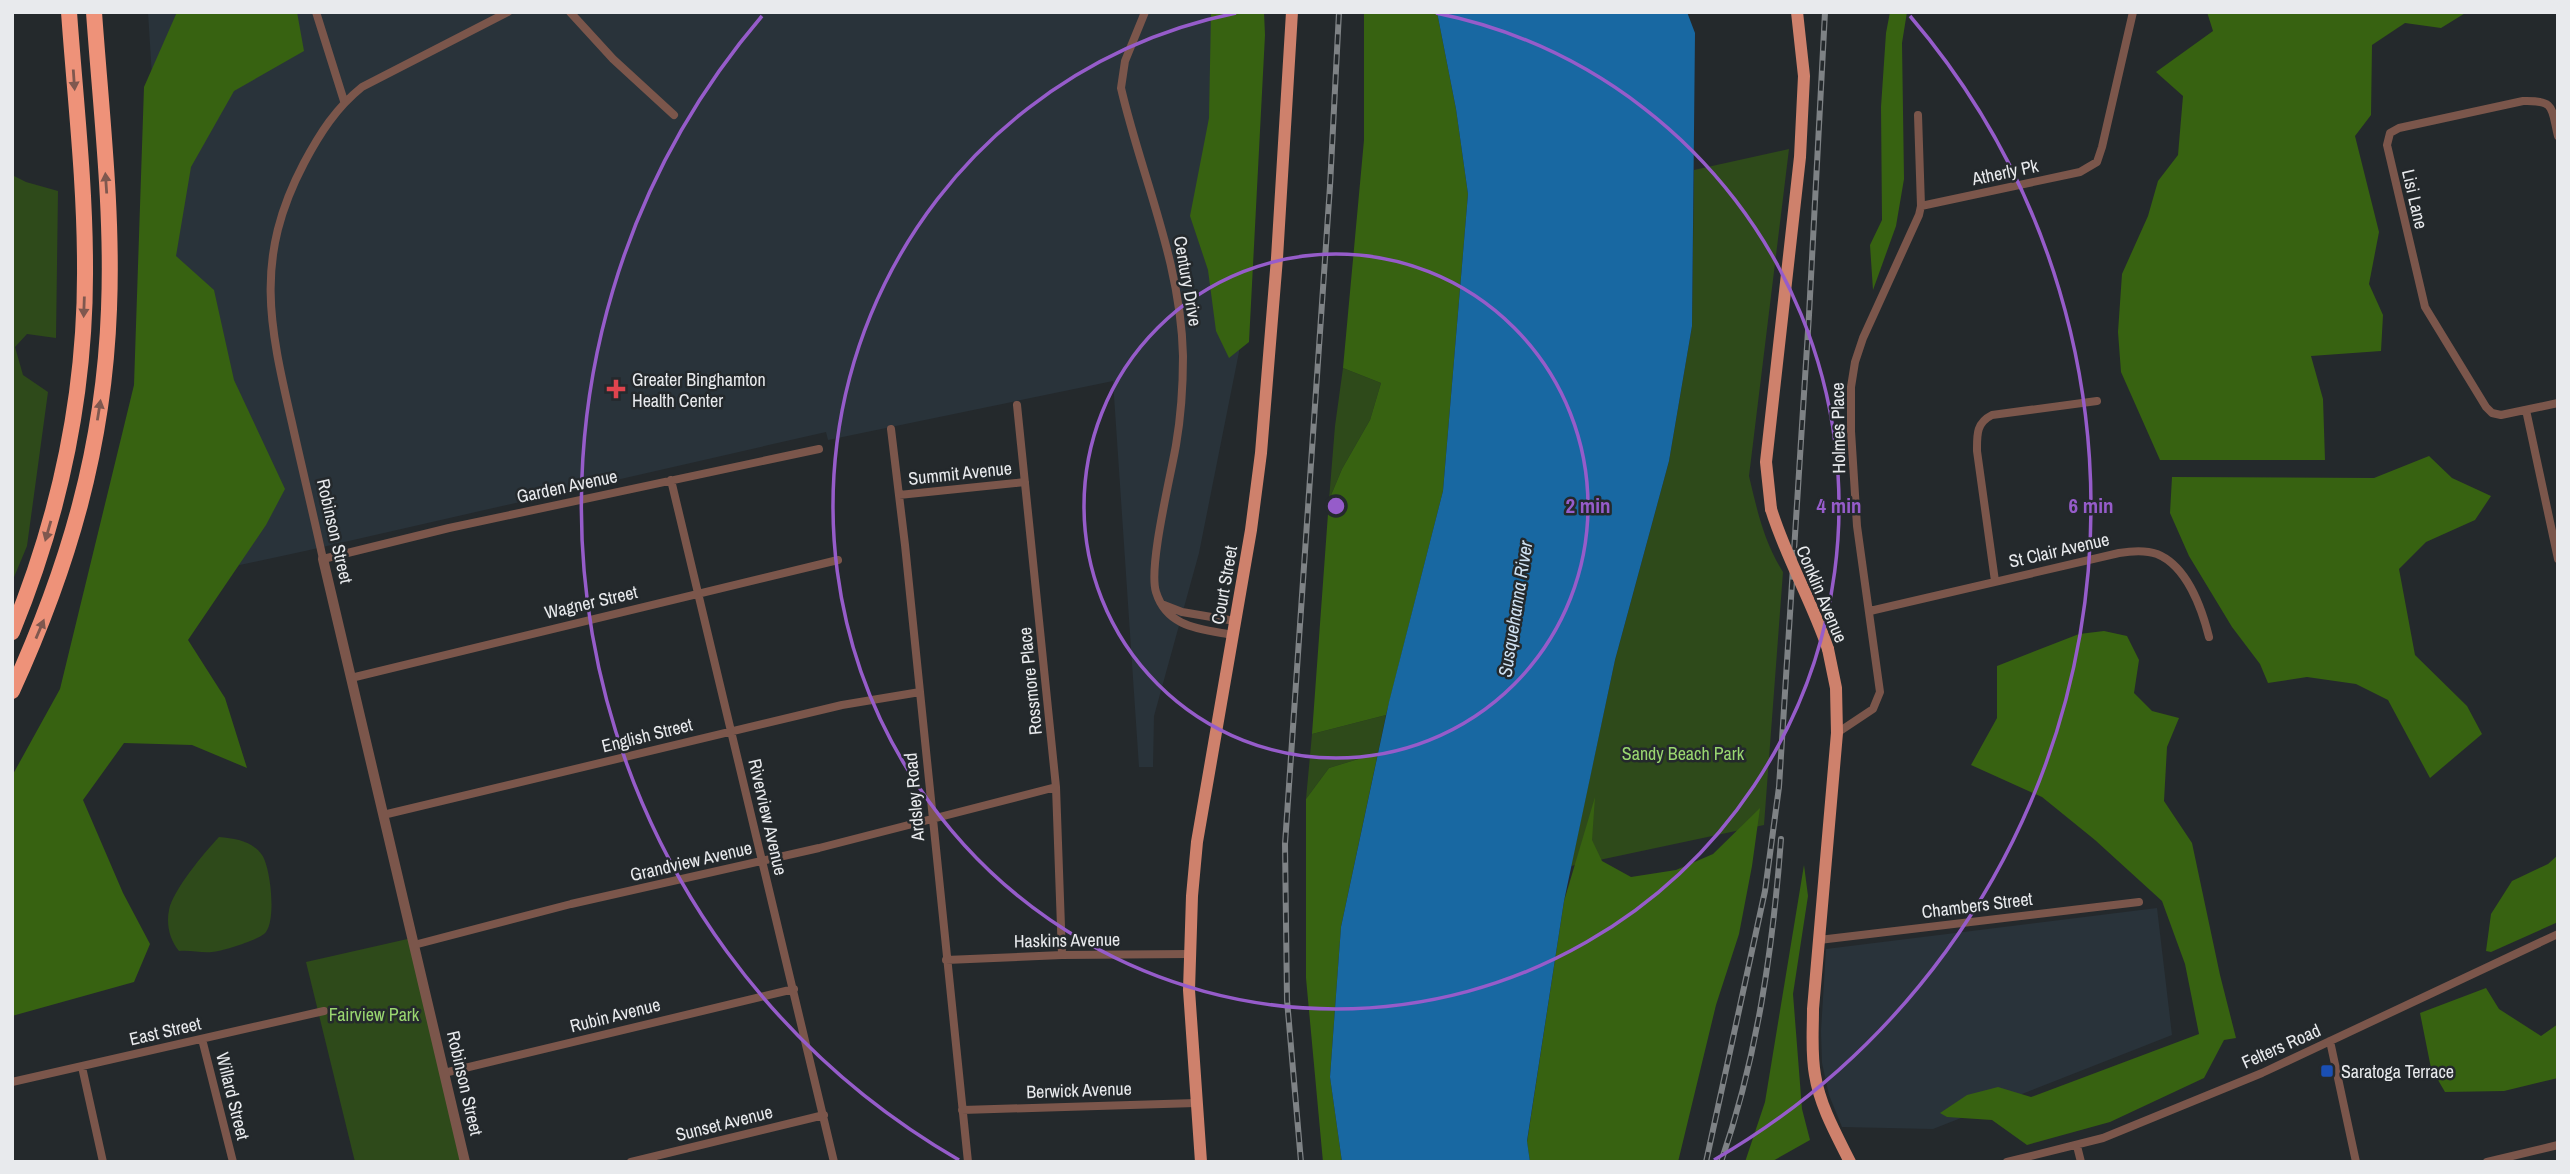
<svg xmlns="http://www.w3.org/2000/svg" width="2570" height="1174" viewBox="0 0 2570 1174" font-family="'Archivo Narrow',sans-serif">
<style>
.built{fill:#29333a}
.green{fill:#2e4a1a}
.forest{fill:#376211}
.water{fill:#1868a2}
.lines{fill:none;stroke-linecap:round;stroke-linejoin:round}
.minor{stroke:#7b564b;stroke-width:8}
.tertiary{stroke:#7b564b;stroke-width:10}
.primary{stroke:#ce816c;stroke-width:12}
.motorway{stroke:#ee9279;stroke-width:16}
.rail-casing{stroke:#7e8285;stroke-width:6}
.rail{stroke:#24292c;stroke-width:3.5;stroke-dasharray:10;stroke-linecap:butt}
.primary-bridge{stroke:#ce816c;stroke-width:12}
.oneway{fill:#7f584f}
.ring{fill:none;stroke:#965cca;stroke-width:3.5}
.health-dot{fill:#e0444e;stroke:#24292c;stroke-width:2.5}
.transit-dot{fill:#1a4fb4;stroke:#24292c;stroke-width:2.5}
.labels{text-anchor:middle;dominant-baseline:central;stroke-width:5;stroke-linejoin:round;paint-order:stroke}
.street-label{font-size:18px;fill:#e8eaed;stroke:#24292c}
.poi-label{font-size:18px;fill:#e8eaed;stroke:#24292c;text-anchor:start}
.park-label{font-size:18px;fill:#99d670;stroke:#24292c}
.water-label{font-size:19px;font-style:italic;fill:#d0e2f3;stroke:#24292c}
.centre{fill:#965cca;stroke:#24292c;stroke-width:3.5}
.ring-label{font-size:21px;text-anchor:middle;font-weight:bold;fill:#965cca;stroke:#24292c;stroke-width:5;stroke-linejoin:round;paint-order:stroke}
</style>
<rect width="100%" height="100%" fill="#24292c"/>
<!-- built -->
<path class="built" d="M148,12H1246L1239,352L1199,553L1154,716L1153,767H1139L1113,381L828,440L826,432L305,551L104,594L157,396V158Z
M2157,908L2172,1035L1933,1129L1842,1127L1829,1095L1822,1063L1821,1031L1826,949Z"/>
<!-- green -->
<path class="green" d="M1789,149L1749,476C1757,510 1764,542 1783,572L1764,825L1571,866L1615,660L1669,461L1692,326L1694,170Z
M12,175L26,182L58,191L56,338L27,334L15,347L23,375L48,392L27,546L12,582Z
M1343,368L1381,383L1370,420L1342,469L1329,500L1335,426Z
M1386,715L1378,753L1329,768L1306,799L1312,734Z
M219,837C236,839 251,840 262,855C271,868 277,924 264,934C255,941 223,951 212,952C201,953 191,950 179,951C170,940 166,925 169,910C173,890 204,853 219,837Z
M412,938L465,1162H355L306,962Z"/>
<!-- forest -->
<path class="forest" d="M177,12H297L304,51L234,91L191,167L176,256L214,290L234,380L285,489L266,525L188,640L225,698L247,768L192,745L124,743L83,800L123,893L150,944L134,982L12,1016V776L60,689L134,385L144,87Z
M1211,12H1264L1265,35L1249,342L1229,358L1216,331L1208,270L1190,216L1209,118Z
M1364,12H1437L1456,109L1468,194L1443,491L1386,715L1312,734L1329,500L1342,469L1370,420L1381,383L1343,368L1364,140Z
M1890,12H1907L1902,43L1904,179L1896,226L1873,290L1870,245L1882,220L1881,107L1886,33Z
M2207,12H2467L2441,28L2405,23L2372,45L2371,115L2355,136L2379,232L2369,284L2383,315L2381,351L2311,356L2323,399L2325,460H2160L2121,372L2118,332L2122,274L2148,216L2158,181L2178,155L2183,96L2156,72L2213,31Z
M2429,456L2452,478L2491,496L2475,520L2426,542L2399,569L2415,655L2467,706L2482,734L2430,778L2388,700L2356,684L2307,677L2268,683L2260,664L2232,627L2189,556L2170,513L2172,477L2374,478Z
M2104,631L2127,636L2139,660L2134,693L2152,711L2179,718L2167,747L2164,801L2192,843L2220,975L2236,1038L2224,1040L2204,1078L2110,1122L2027,1145L1992,1120L1947,1117L1940,1113L1967,1095L1998,1087L2031,1097L2199,1034L2185,964L2162,901L2095,840L2042,797L1971,765L1997,718V666L2079,634Z
M1378,753L1341,927L1330,1077L1342,1162H1323L1306,978V799L1329,768Z
M1595,797L1592,840L1602,861L1631,877L1676,870L1713,854L1760,808L1752,866L1739,934L1716,1005L1678,1162H1530L1527,1142L1564,901Z
M2558,855V922L2491,952L2486,951L2491,914L2512,881L2548,864Z
M1804,865L1808,896L1793,994L1802,1109L1810,1140L1771,1162H1745L1765,1102Z
M2486,988L2499,1009L2541,1036L2558,1024V1078L2504,1091L2445,1092L2431,1068L2420,1013Z"/>
<!-- water -->
<path class="water" d="M1437,12H1687L1695,33L1692,326L1669,461L1615,660L1564,901L1527,1141L1530,1162H1342L1330,1077L1341,927L1389,702L1443,491L1468,194L1456,109Z"/>
<g class="lines">
<!-- minor -->
<path class="minor" d="M316,12L344,101
M508,12L362,87C336,108 320,133 304,163C254,258 269,324 292,423C302,468 313,513 323,559L449,528L819,449
M570,12L613,59L674,115
M1145,12L1125,61L1121,88C1142,178 1181,262 1183,356C1183,385 1181,416 1176,445C1171,475 1148,567 1156,592C1167,628 1201,629 1233,635
M2558,136C2551,108 2556,100 2523,101L2399,128L2390,133L2387,145L2425,307L2486,407L2492,413L2501,415L2558,403
M1921,206L2080,172L2097,162L2102,147L2133,12
M1017,405L1056,787L1062,955
M2526,410L2558,559
M891,429L905,545L968,1162
M671,480L834,1162
M899,495L1025,482
M1995,581L1977,451C1977,435 1976,423 1992,415L2097,401
M1164,605L1182,612L1235,621
M1870,611L2119,553C2131,551 2146,550 2157,554C2187,566 2202,609 2209,637
M351,678L838,560
M1837,733L1873,709L1880,692L1857,526L1851,431V387L1855,362L1863,338L1919,215L1921,206L1918,115
M383,815L842,705L920,692
M1819,940L2139,902
M414,945L571,904L819,848L1056,787
M946,960L1062,955L1189,954
M202,1039L233,1162
M2330,1041L2356,1162
M82,1067L103,1162
M444,1073L794,989
M12,1082L324,1011
M962,1110L1196,1103
M2077,1146L2081,1162
M631,1162L824,1115
M2007,1162L2103,1138L2262,1073L2558,934
M2487,1162L2558,1145"/>
<!-- tertiary -->
<path class="tertiary" d="M323,559L465,1162"/>
<!-- primary -->
<path class="primary" d="M1771,509L1766,462L1800,157L1804,76L1797,12
M1828,649L1836,688L1837,733L1813,1009C1813,1031 1811,1053 1815,1075C1820,1106 1836,1134 1850,1162
M1201,1162L1189,990L1192,896L1197,842L1251,530L1261,453L1277,258L1292,12"/>
<!-- motorway -->
<path class="motorway" d="M12,632C60,515 86,393 85,266C85,182 75,96 69,12
M12,691C69,566 104,447 109,309C113,210 101,111 94,12"/>
<defs>
<path id="rail" d="M1301,1162L1287,1000L1285,844L1330,186L1339,12
M1706,1162L1765,891L1779,787L1809,315L1825,12
M1721,1162C1757,1058 1773,948 1781,839"/>
</defs>
<!-- rail casing -->
<use href="#rail" class="rail-casing"/>
<!-- rail -->
<use href="#rail" class="rail"/>
<!-- primary-bridge -->
<path class="primary-bridge" d="M1771,509C1786,558 1812,601 1828,649"/>
</g>
<!-- one-way arrows -->
<defs><path id="oneway-solid" d="M-6-.8H1V-3.2L6.5 0L1 3.2V.8H-6Z" transform="scale(1.75)"/></defs>
<g class="oneway">
<use href="#oneway-solid" transform="translate(74 80) rotate(86)"/>
<use href="#oneway-solid" transform="translate(106 183) rotate(-94)"/>
<use href="#oneway-solid" transform="translate(84 307) rotate(92)"/>
<use href="#oneway-solid" transform="translate(99 410) rotate(-81)"/>
<use href="#oneway-solid" transform="translate(48 531) rotate(106)"/>
<use href="#oneway-solid" transform="translate(40 629) rotate(-67)"/>
</g>
<!-- distance rings -->
<g class="ring">
<circle cx="1336" cy="506" r="252"/>
<path d="M1436 13A503 503 0 1 1 1236 13"/>
<path d="M959 1160A755 755 0 0 1 762 16M1910 16A755 755 0 0 1 1714 1160"/>
</g>
<!-- markers -->
<path class="health-dot" d="M612.5 378.5h7v7h7v7h-7v7h-7v-7h-7v-7h7z"/>
<rect class="transit-dot" x="2320" y="1064" width="14" height="14" rx="3.5"/>
<g class="labels">
<!-- street labels -->
<g class="street-label">
<text transform="translate(2005 172) rotate(-12)">Atherly Pk</text>
<text transform="translate(2415 199) rotate(77)">Lisi Lane</text>
<text transform="translate(1188 281) rotate(80)">Century Drive</text>
<text transform="translate(1838 428) rotate(-91)">Holmes Place</text>
<text transform="translate(960 473) rotate(-6)">Summit Avenue</text>
<text transform="translate(567 486) rotate(-12)">Garden Avenue</text>
<text transform="translate(335 531) rotate(77)">Robinson Street</text>
<text transform="translate(2059 550) rotate(-13)">St Clair Avenue</text>
<text transform="translate(1224 585) rotate(-80)">Court Street</text>
<text transform="translate(1822 594) rotate(67)">Conklin Avenue</text>
<text transform="translate(591 602) rotate(-13)">Wagner Street</text>
<text transform="translate(1030 681) rotate(-96)">Rossmore Place</text>
<text transform="translate(647 735) rotate(-14)">English Street</text>
<text transform="translate(914 797) rotate(-95)">Ardsley Road</text>
<text transform="translate(768 817) rotate(77)">Riverview Avenue</text>
<text transform="translate(691 861) rotate(-13)">Grandview Avenue</text>
<text transform="translate(1977 905) rotate(-7)">Chambers Street</text>
<text transform="translate(1067 940) rotate(-1)">Haskins Avenue</text>
<text transform="translate(615 1015) rotate(-14)">Rubin Avenue</text>
<text transform="translate(165 1031) rotate(-13)">East Street</text>
<text transform="translate(2281 1046) rotate(-24)">Felters Road</text>
<text transform="translate(465 1083) rotate(77)">Robinson Street</text>
<text transform="translate(1079 1090) rotate(-2)">Berwick Avenue</text>
<text transform="translate(233 1096) rotate(76)">Willard Street</text>
<text transform="translate(724 1123) rotate(-14)">Sunset Avenue</text>
</g>
<!-- poi labels -->
<g class="poi-label">
<text x="632" y="379">Greater Binghamton<tspan x="632" dy="21">Health Center</tspan></text>
<text x="2341" y="1071">Saratoga Terrace</text>
</g>
<!-- park labels -->
<g class="park-label">
<text x="1683" y="753">Sandy Beach Park</text>
<text x="374" y="1014">Fairview Park</text>
</g>
<!-- water labels -->
<g class="water-label">
<text transform="translate(1515 609) rotate(-81)">Susquehanna River</text>
</g>
</g>
<circle cx="1336" cy="506" r="10" class="centre"/>
<g class="ring-label">
<text x="1588" y="513">2 min</text>
<text x="1839" y="513">4 min</text>
<text x="2091" y="513">6 min</text>
</g>
<!-- border -->
<rect width="2570" height="1174" fill="none" stroke="#e8eaed" stroke-width="28"/>
</svg>
